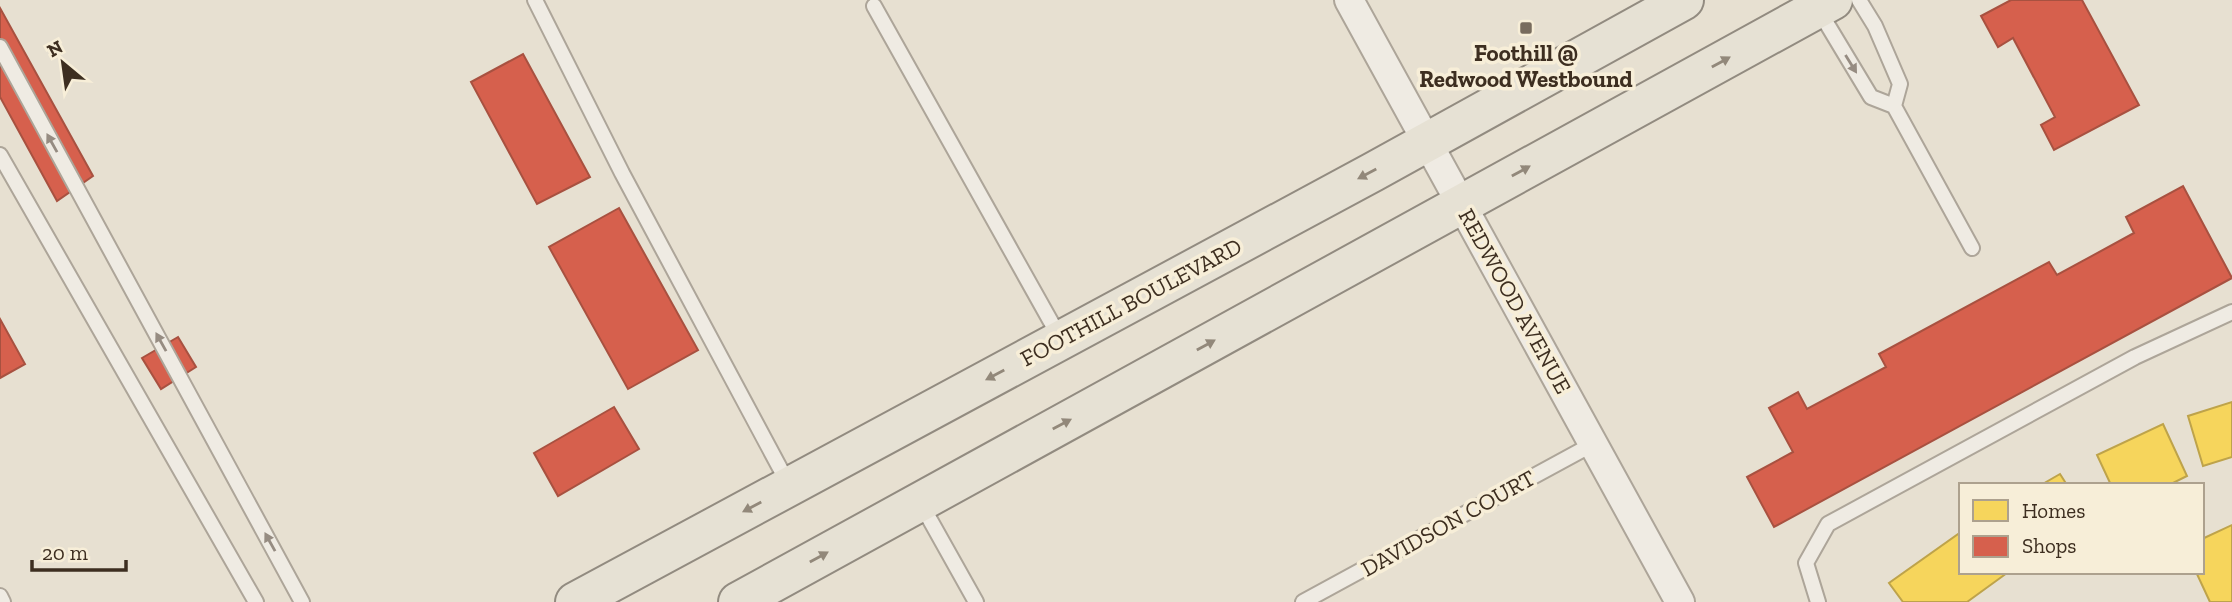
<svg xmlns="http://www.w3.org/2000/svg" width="2232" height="602" viewBox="0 0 2232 602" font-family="'Zilla Slab',serif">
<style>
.homes{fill:#f6d55c;stroke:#bea34a;stroke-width:2}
.shops{fill:#d6604d;stroke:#a85140;stroke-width:2}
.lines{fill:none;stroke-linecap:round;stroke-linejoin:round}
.lane-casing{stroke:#ada599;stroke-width:18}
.street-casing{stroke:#ada599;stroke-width:32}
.primary-casing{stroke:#928b80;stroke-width:42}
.lane{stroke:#efebe3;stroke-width:14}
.street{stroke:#efebe3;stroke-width:28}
.primary{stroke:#e6e1d4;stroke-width:38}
.oneway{fill:#92887a}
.oneway2{fill:#968c82}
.poi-dot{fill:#786c5e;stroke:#f7eed8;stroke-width:2.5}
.labels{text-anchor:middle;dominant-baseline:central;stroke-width:7;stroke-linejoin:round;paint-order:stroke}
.poi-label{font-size:23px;font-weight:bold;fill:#3d2e20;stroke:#f7eed8}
.street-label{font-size:23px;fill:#3d2e20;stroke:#f7eed8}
</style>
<rect width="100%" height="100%" fill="#e7e0d1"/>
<!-- homes -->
<path class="homes" d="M2232,402V457L2203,466L2188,416Z
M2163,424L2187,476L2169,485H2111L2097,455Z
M2060,474L2067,485H2041Z
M2232,525V602H2210L2196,572H2202V539Z
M1961,532V572L2007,573L1967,602H1903L1889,583Z"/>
<!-- shops -->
<path class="shops" d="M2011,0H2082L2139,105L2054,150L2041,125L2055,117L2013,38L1998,47L1981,16Z
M0,8L93,176L57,201L0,97Z
M523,54L590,177L537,204L471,82Z
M2183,186L2232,278L1774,527L1747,477L1793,452L1769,408L1798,392L1807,409L1886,367L1879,354L2049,262L2057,275L2134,233L2126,217Z
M619,208L698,350L628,389L549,247Z
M0,319L25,364L0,378Z
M178,337L196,367L161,389L142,358Z
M614,407L639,449L558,496L534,453Z"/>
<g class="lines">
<defs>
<path id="lane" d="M535,0L622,173L789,485
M1859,0L1875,26L1900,84L1894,106
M874,6L1060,338
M1818,9L1871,97L1894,106L1972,248
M0,47L302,602
M0,155L256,602
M920,502L976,602
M0,596L3,602
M1303,602L1593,444
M1818,602L1806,563L1828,524L2135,357L2232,312"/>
<path id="street" d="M1349,0L1680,602"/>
<path id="primary" d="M575,602L1373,172L1684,0
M738,602L1833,0"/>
</defs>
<!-- lane casing -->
<use href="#lane" class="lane-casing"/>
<!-- street casing -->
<use href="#street" class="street-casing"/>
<!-- primary casing -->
<use href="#primary" class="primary-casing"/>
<!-- lane -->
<use href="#lane" class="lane"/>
<!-- street -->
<use href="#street" class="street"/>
<!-- primary -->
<use href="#primary" class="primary"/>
</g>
<!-- one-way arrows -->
<defs><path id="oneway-solid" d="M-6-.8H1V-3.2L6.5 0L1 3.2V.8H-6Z" transform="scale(1.75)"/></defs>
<g class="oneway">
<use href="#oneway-solid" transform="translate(1721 62) rotate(-29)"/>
<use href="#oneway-solid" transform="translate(1521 171) rotate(-29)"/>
<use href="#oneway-solid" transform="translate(1367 174) rotate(152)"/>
<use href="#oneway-solid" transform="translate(1206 345) rotate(-29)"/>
<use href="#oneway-solid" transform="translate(995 375) rotate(152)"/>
<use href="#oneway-solid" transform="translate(1062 424) rotate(-28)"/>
<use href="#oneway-solid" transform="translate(752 507) rotate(152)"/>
<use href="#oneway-solid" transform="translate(819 557) rotate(-29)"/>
</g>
<g class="oneway2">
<use href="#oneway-solid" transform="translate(1851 64) rotate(58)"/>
<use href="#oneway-solid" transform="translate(52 143) rotate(-119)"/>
<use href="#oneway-solid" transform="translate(161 342) rotate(-119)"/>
<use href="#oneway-solid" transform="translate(270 542) rotate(-119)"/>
</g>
<!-- markers -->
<rect class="poi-dot" x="1519" y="21" width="14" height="14" rx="3.5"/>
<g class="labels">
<!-- poi labels -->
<g class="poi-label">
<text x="1526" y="53">Foothill @<tspan x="1526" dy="26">Redwood Westbound</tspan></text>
</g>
<!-- street labels -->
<g class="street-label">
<text transform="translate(1515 301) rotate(61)">REDWOOD AVENUE</text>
<text transform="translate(1131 302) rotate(-28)">FOOTHILL BOULEVARD</text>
<text transform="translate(1448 523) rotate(-29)">DAVIDSON COURT</text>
</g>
</g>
<!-- legend -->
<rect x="1959" y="483" width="245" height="91" fill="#f7eed8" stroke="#ada18e" stroke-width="2"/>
<rect x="1973" y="500" width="35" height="21" fill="#f6d55c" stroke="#ada18e" stroke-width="2"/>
<text x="2022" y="518" font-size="21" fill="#3d2e20">Homes</text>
<rect x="1973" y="536" width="35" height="21" fill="#d6604d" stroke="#ada18e" stroke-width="2"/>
<text x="2022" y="553" font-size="21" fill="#3d2e20">Shops</text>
<!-- north arrow -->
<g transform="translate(63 63) rotate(331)" stroke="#f7eed8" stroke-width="5" paint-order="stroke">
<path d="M0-5L12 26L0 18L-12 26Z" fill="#3d2e20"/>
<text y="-10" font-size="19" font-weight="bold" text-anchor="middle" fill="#3d2e20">N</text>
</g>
<!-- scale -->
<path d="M32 560v10h94v-10" fill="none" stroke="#3d2e20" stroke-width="3.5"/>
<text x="42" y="560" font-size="21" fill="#3d2e20" stroke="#f7eed8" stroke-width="5" paint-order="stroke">20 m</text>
</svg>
